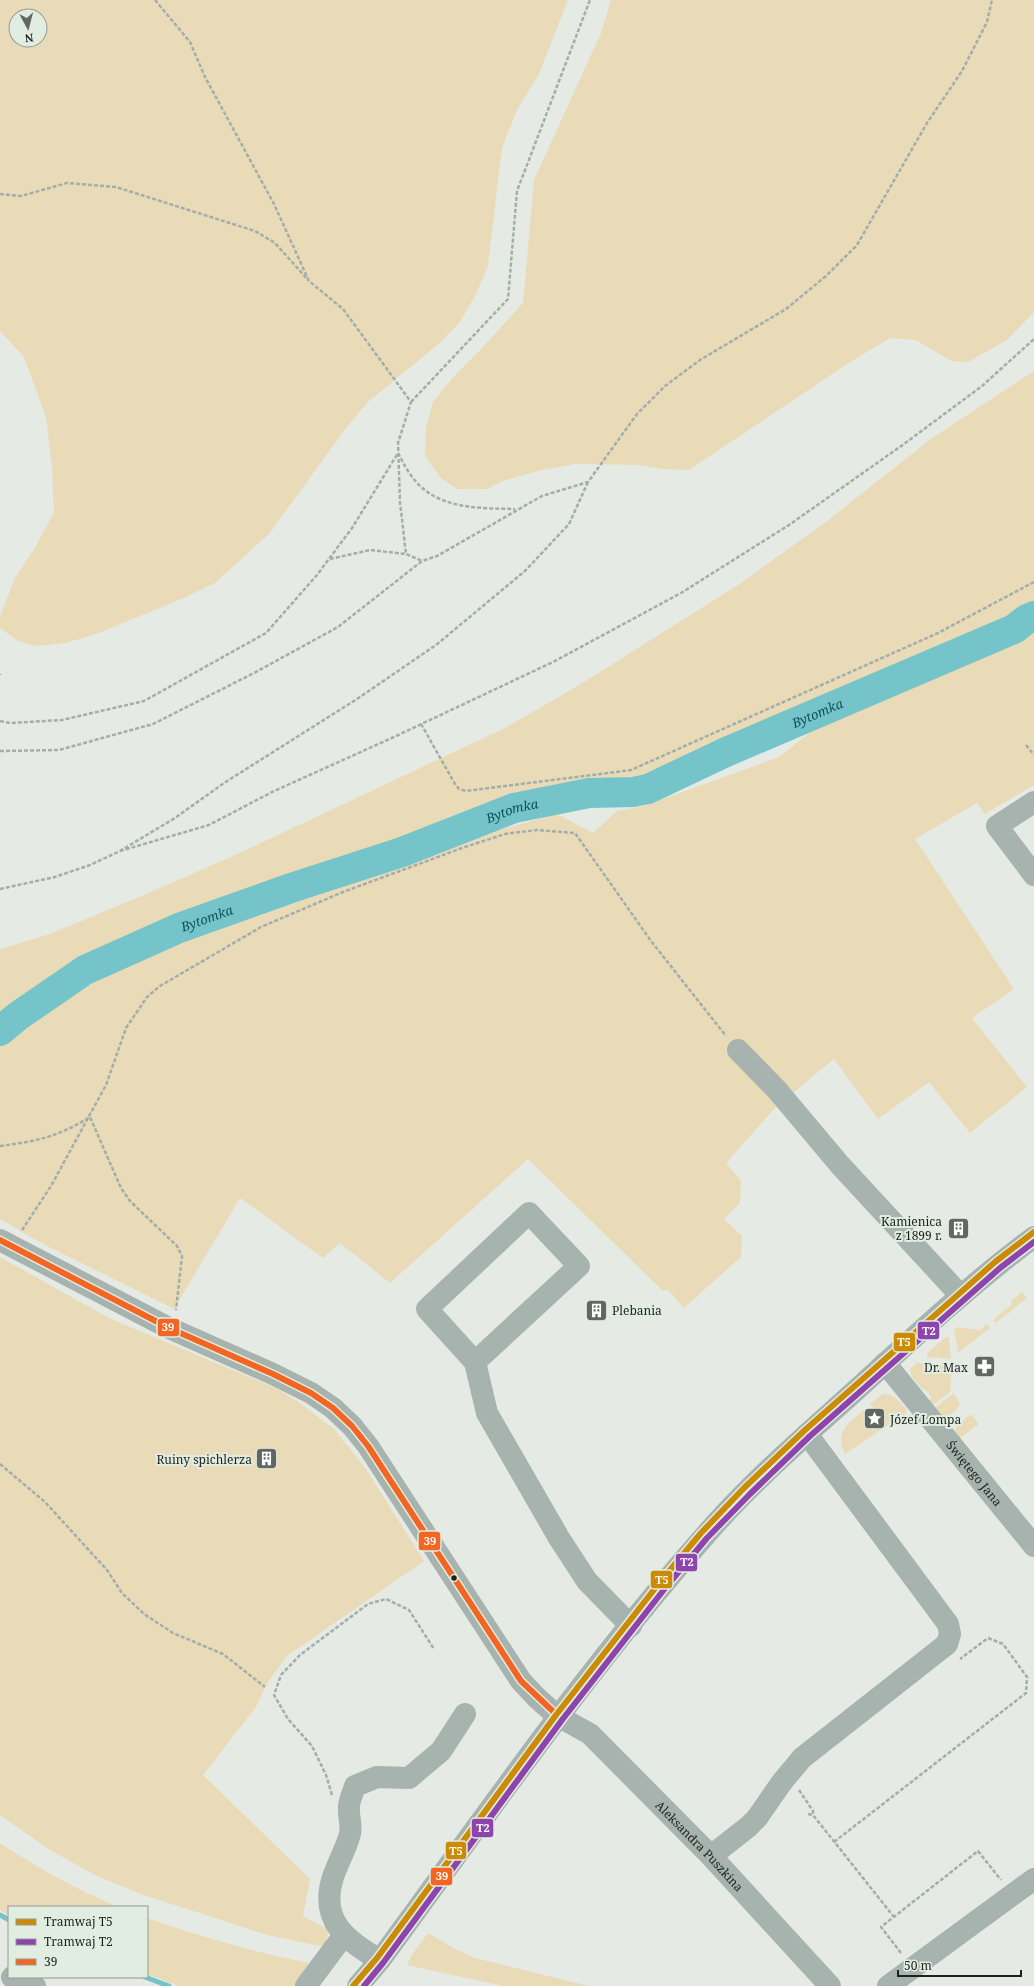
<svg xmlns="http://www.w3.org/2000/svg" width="1034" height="1986" viewBox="0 0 1034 1986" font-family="'Noto Serif',serif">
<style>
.green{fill:#eadbb8;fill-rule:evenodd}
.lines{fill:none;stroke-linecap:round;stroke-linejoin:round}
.stream{stroke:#75c4ca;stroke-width:5}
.river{stroke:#75c4ca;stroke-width:30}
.path{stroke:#a3aeaa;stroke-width:2.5;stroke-dasharray:4 2;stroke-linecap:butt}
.minor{stroke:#a6b3af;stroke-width:22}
.bus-1-casing{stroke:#e2ede2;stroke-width:9}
.bus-1{stroke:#f26522;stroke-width:6}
.tram-1-casing{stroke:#e2ede2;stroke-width:9}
.tram-2-casing{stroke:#e2ede2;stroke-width:9}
.tram-1{stroke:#cb8b06;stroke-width:6}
.tram-2{stroke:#8e44ad;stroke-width:6}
.bus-dot{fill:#1d201c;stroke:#e2ede2;stroke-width:1.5}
.labels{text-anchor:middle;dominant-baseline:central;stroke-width:4;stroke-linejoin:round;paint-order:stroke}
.poi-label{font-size:12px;fill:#1d201c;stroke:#e2ede2;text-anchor:end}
.street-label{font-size:12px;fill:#1d201c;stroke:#e2ede2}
.water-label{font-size:13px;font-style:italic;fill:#105157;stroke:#e2ede2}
.line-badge{stroke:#e2ede2;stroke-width:1.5}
.badge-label{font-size:11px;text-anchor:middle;font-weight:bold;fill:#fff}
</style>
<rect width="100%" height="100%" fill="#e5eae5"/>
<!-- green -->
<path class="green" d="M0,0H568L539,74L517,110L502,148L488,266L476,294L460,322L441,342L368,402L343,432L269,534L215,583L184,598L96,634L66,643L36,646L18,641L0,628V616L15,578L36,546L54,512L52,468L46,417L24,357L0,331ZM16,16H40V40H16Z
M611,0H1034V312L1007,340L968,362L951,361L916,340L890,338L844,366L689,470L662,469L640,465L575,464L538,471L503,481L487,489H457L441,478L425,456L426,427L433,402L453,377L482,348L523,303L534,180L601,33Z
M1034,371V606L963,640L665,771L614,780L555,785L509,796L484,804L431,830L278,881L155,932L79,967L0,1023V949L50,934L144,895L244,851L505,728L581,684L741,583L827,521L932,438Z
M1034,629V785L985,814L977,803L915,839L1014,989L972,1018L1027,1087L970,1133L929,1082L878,1119L834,1059L775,1108L726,1163L741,1181L740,1203L724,1219L742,1236L741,1257L684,1308L667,1289L663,1291L528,1159L390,1283L340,1243L323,1258L240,1198L174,1309L41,1243L0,1219V1044L67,998L132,961L194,934L434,848L557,814L593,833L617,811L644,806L779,757L813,730L903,681L952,661L999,648Z
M0,1257L111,1319L276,1388L300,1403L334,1429L366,1469L424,1561L287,1656L268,1682L256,1707L203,1775L310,1879L303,1916L329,1930L325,1947L267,1935L141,1894L95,1875L50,1850L0,1815Z
M1022,1292L1027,1298L996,1323L993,1320L1012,1304L1011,1301Z
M987,1324L990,1328L958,1353L954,1330L958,1327L979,1330Z
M947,1336L949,1338L951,1359L927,1357V1353Z
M917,1363L952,1366L950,1392L930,1407L926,1403L931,1399V1396L925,1389L923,1390L912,1377L910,1369Z
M954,1393L960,1403C958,1410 949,1418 941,1416C938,1415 935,1411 932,1410Z
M883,1394C894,1393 900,1403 907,1410L905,1414L845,1454C834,1432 848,1424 864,1410L868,1416L865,1418L873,1429L885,1421L877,1410L875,1411L870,1404Z
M971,1414L979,1424L959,1439L955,1432V1428Z
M0,1843C38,1868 76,1889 118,1907H9V1916L0,1910Z
M147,1918C203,1938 259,1953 317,1965L300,1986H179L147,1974Z
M428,1933L453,1948L475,1958L589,1986H503L407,1965L411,1956Z"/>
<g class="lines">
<!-- stream -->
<path class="stream" d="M0,1915L9,1920
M145,1977L169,1986"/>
<!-- river -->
<path class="river" id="s1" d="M0,1031L18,1016L85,970L179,928L291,888L402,852L514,808L589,793L633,792L648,789L726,752L1014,629L1027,619L1034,616"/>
<!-- path -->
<path class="path" d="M155,0L190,42L205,77L274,204L309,281L343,309L411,402L398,443L400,502L406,554L422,561
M0,194L21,196L67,183L116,187L255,231L275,243L309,281
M411,402L508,299L517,191L590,0
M398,453C402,460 405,467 410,474C434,510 478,508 515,509
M330,559L370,550L406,554
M0,674V675
M0,721L10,723L62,720L144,701L266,633L317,575L352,528L398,453
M421,724L455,784L459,789L466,791L631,770L938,633L1034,582
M1026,745L1034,755
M0,751L59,750L153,724L254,673L338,627L422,561L437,556L542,496L588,482L637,414L665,386L700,360L786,309L826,276L857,245L927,123L962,71L987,22L992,0
M120,851L209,825L272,792L394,737L555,661L681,593L789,525L904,444L982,386L1034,339
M0,889L55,877L90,865L120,851L175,818L224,783L357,699L436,645L525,571L569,524L588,482
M0,1146C38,1141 57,1137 90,1117L121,1188L130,1201L177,1246L182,1256L176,1310
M22,1230L51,1186L106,1085L126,1028L147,997L160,986L261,927L343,892L462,848L505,834L537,830L575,833L651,941L726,1036
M0,1464L45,1502L107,1570L122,1593L144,1614L173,1633L223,1654L265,1687
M799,1790L813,1811V1815
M332,1795L326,1775L312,1746L288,1719L274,1695L281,1675L300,1655L368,1604L386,1599L409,1610L434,1649
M808,1814L813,1815L894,1917
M834,1842L1026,1693L1027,1677L1003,1644L988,1638L960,1659
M901,1953L881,1927L978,1851L1001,1880"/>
<!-- minor -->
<g class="minor">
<path d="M1034,802L997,826L1034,875"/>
<path d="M738,1050L777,1090L840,1165L961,1296"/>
<path id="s2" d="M0,1240L169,1328L273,1374L311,1393L333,1408L352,1426L368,1446L521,1681L537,1698L556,1715L590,1734L711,1856L830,1986"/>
<path d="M475,1362L427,1309L529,1213L579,1266L475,1362L487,1413L559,1538L587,1581L631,1626"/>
<path id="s3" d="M885,1363L1034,1546"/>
<path d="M711,1856L748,1827L757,1818L782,1782L802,1758L947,1644L950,1634L948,1624L807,1434"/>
<path d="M380,1960C346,1941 319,1920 333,1877C338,1862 346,1849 350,1834C352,1825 348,1816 349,1807C349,1800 353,1793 355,1786L377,1777L409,1778L441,1751L465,1714"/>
<path d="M12,1977L35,1986"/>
<path d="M306,1986L344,1935"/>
<path d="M358,1986L380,1960C485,1817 586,1671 703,1538C749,1484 803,1438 855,1391C913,1338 971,1284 1034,1237"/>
<path d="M888,1986L1034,1879"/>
</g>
<defs>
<path id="bus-1" d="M0,1240L169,1328L273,1374L311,1393L333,1408L352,1426L368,1446L521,1681L559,1717
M358,1986L380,1960L559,1717"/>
</defs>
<!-- bus-1 casing -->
<use href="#bus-1" class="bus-1-casing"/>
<!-- bus-1 -->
<use href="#bus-1" class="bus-1"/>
<defs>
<path id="tram-1" d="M353,1986L377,1958L556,1715L660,1582L701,1533L744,1488L805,1430L995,1262L1034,1232"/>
<path id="tram-2" d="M364,1986L383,1963L562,1720L666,1587L707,1538L750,1494L810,1436L1000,1268L1034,1242"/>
</defs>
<!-- tram-1 casing -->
<use href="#tram-1" class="tram-1-casing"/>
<!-- tram-2 casing -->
<use href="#tram-2" class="tram-2-casing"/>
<!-- tram-1 -->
<use href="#tram-1" class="tram-1"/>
<!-- tram-2 -->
<use href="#tram-2" class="tram-2"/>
</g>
<!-- icons -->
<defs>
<symbol id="building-square" viewBox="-11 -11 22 22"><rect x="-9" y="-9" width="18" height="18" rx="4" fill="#636762" stroke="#e2ede2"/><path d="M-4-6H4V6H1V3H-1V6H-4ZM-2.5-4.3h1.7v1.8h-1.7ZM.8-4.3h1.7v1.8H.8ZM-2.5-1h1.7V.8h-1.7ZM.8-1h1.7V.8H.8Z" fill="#fff"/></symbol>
<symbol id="pharmacy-square" viewBox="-11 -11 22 22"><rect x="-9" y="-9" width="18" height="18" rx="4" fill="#636762" stroke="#e2ede2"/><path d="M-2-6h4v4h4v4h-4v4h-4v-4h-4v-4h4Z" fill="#fff"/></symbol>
<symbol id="sight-square" viewBox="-11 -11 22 22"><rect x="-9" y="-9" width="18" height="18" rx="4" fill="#636762" stroke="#e2ede2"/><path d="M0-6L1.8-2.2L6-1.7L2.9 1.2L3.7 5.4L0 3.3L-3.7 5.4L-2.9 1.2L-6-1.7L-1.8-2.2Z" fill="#fff"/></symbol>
</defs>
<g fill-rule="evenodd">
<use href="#building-square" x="946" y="1216" width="25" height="25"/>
<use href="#building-square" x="584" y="1298" width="25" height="25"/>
<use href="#pharmacy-square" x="972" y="1354" width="25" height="25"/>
<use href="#sight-square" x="862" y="1406" width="25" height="25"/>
<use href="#building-square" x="254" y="1446" width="25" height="25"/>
</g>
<!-- markers -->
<circle class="bus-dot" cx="454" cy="1578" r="3.5"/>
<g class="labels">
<!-- poi labels -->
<g class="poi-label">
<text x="942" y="1221">Kamienica<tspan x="942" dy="14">z 1899 r.</tspan></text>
<text x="612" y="1310" text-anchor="start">Plebania</text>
<text x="968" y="1367">Dr. Max</text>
<text x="890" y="1419" text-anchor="start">Józef Lompa</text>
<text x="252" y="1459">Ruiny spichlerza</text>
</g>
<!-- street labels -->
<g class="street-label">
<text stroke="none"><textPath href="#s3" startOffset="142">Świętego Jana</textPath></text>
<text stroke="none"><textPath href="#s2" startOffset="950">Aleksandra Puszkina</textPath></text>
</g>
<!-- water labels -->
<g class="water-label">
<text stroke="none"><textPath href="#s1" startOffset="885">Bytomka</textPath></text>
<text stroke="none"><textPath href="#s1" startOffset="561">Bytomka</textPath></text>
<text stroke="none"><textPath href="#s1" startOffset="237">Bytomka</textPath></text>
</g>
</g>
<g class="line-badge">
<rect x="157" y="1318" width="23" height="19" rx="4" fill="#f26522"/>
<rect x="917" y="1321" width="23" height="19" rx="4" fill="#8e44ad"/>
<rect x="893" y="1332" width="23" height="20" rx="4" fill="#cb8b06"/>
<rect x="418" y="1531" width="23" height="20" rx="4" fill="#f26522"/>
<rect x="675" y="1553" width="23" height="19" rx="4" fill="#8e44ad"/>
<rect x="650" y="1570" width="23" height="19" rx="4" fill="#cb8b06"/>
<rect x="471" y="1818" width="23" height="20" rx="4" fill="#8e44ad"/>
<rect x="445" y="1841" width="22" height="19" rx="4" fill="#cb8b06"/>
<rect x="430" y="1867" width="23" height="19" rx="4" fill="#f26522"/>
</g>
<g class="badge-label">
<text x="168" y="1331">39</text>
<text x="929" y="1335">T2</text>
<text x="904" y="1346">T5</text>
<text x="430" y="1545">39</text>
<text x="687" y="1566">T2</text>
<text x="662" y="1584">T5</text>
<text x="483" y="1832">T2</text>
<text x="456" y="1855">T5</text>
<text x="442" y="1880">39</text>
</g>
<!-- legend -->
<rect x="8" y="1906" width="140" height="72" fill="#e2ede2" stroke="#939b93"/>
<rect x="16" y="1919" width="20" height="6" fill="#cb8b06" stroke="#939b93"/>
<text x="44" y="1926" font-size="12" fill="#1d201c">Tramwaj T5</text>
<rect x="16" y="1939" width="20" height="6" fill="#8e44ad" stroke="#939b93"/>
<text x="44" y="1946" font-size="12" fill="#1d201c">Tramwaj T2</text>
<rect x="16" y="1959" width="20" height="6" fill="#f26522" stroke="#939b93"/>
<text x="44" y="1966" font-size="12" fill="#1d201c">39</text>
<!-- north arrow -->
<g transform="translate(28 28) rotate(173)"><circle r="19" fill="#e2ede2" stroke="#939b93"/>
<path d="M0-3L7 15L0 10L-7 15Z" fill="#636762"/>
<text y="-6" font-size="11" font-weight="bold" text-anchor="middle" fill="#1d201c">N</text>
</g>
<!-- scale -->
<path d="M898 1970v6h123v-6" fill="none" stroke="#1d201c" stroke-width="2"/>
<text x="904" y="1970" font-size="12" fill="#1d201c" stroke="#e2ede2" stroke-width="3" paint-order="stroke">50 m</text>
</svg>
